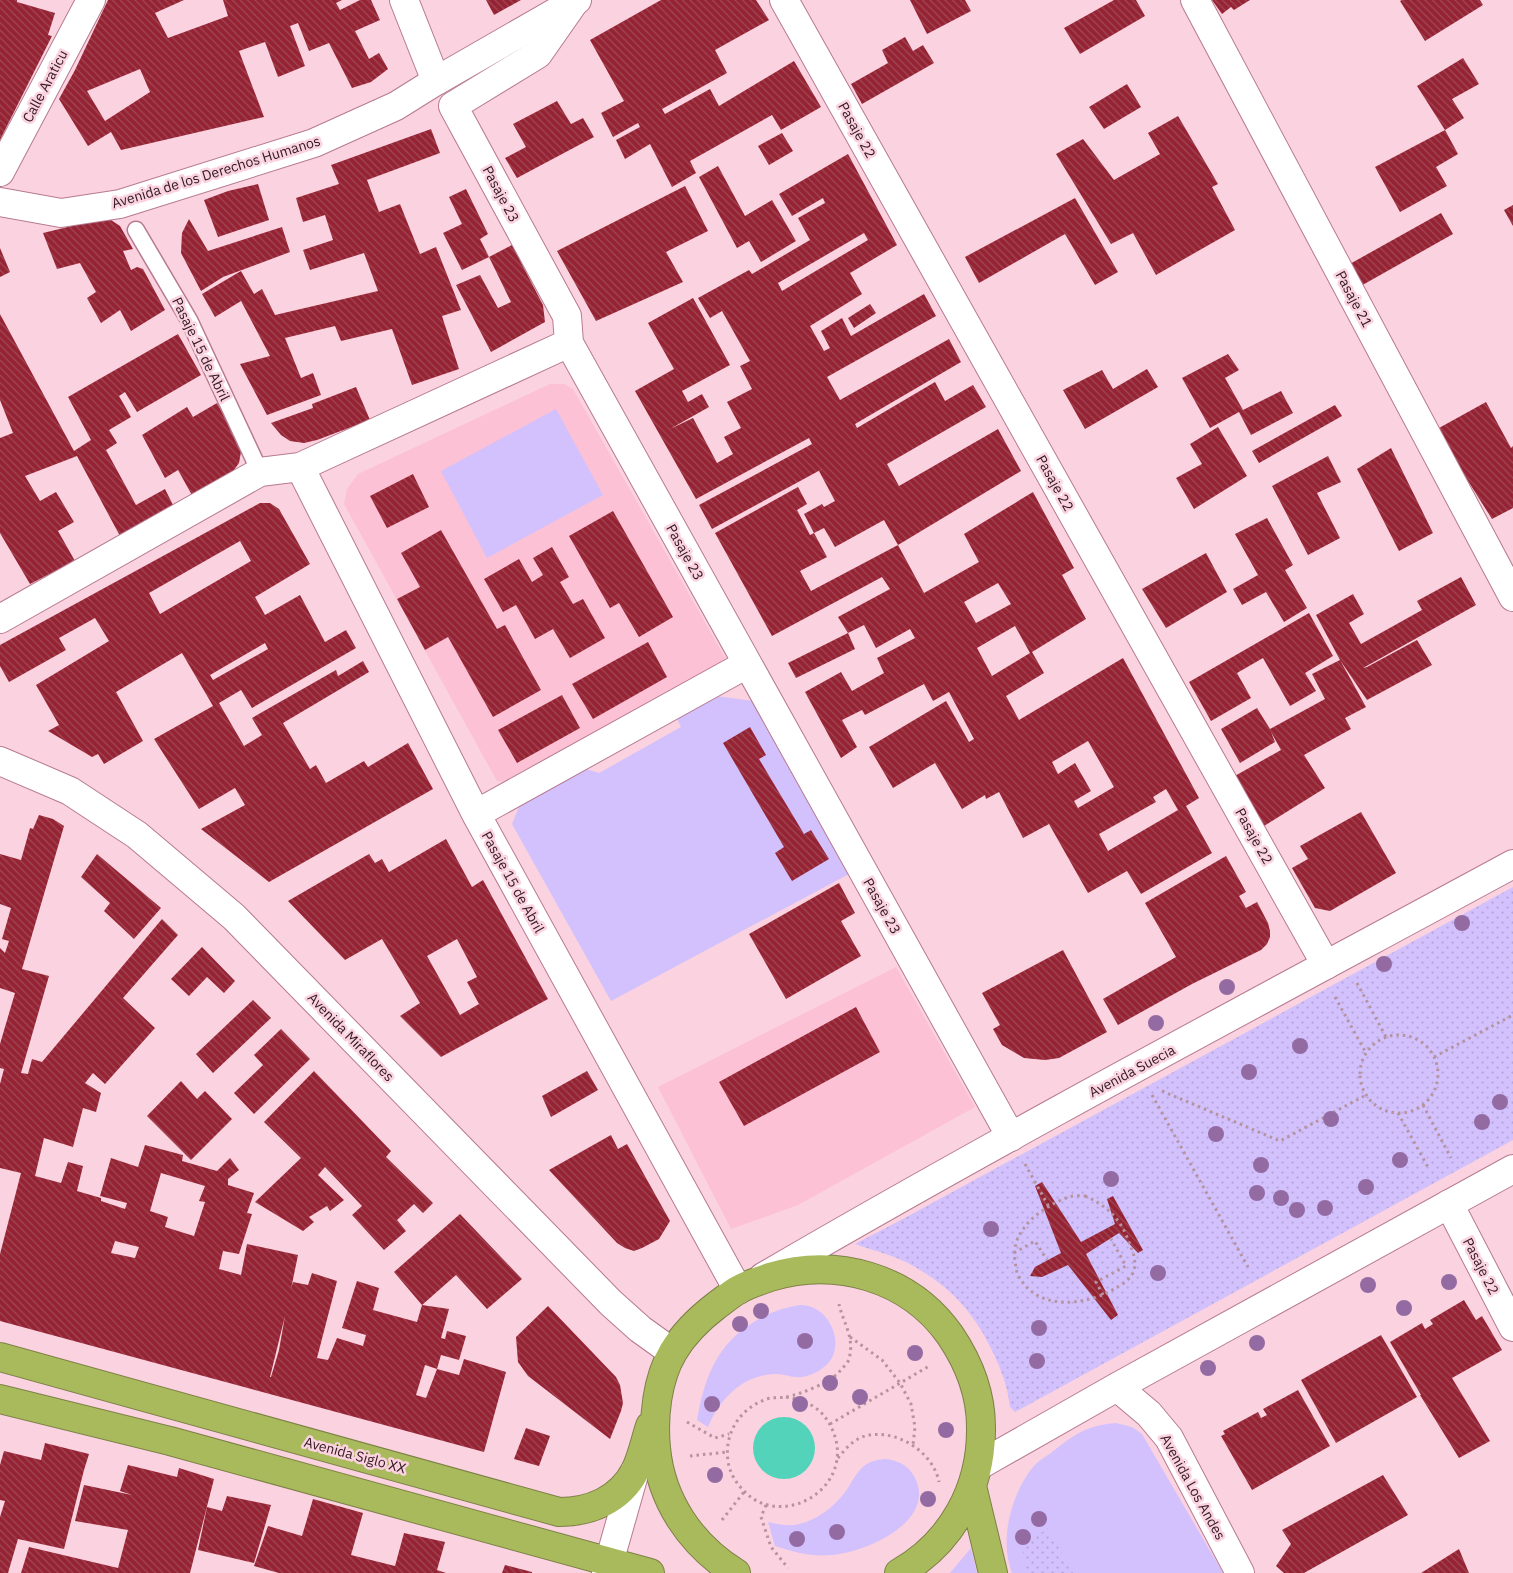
<svg xmlns="http://www.w3.org/2000/svg" width="1513" height="1573" viewBox="0 0 1513 1573" font-family="'IBM Plex Sans',sans-serif">
<style>
.built{fill:#fcc1d4}
.green{fill:#d2c1fd}
.park{fill:url(#park-dots)}
.water{fill:#53d3ba}
.building{fill:url(#building-back-hatch);fill-rule:evenodd}
.lines{fill:none;stroke-linecap:round;stroke-linejoin:round}
.lane-casing{stroke:#b77a8f;stroke-width:19}
.street-casing{stroke:#b77a8f;stroke-width:30}
.secondary-casing{stroke:#b77a8f;stroke-width:30}
.highway-casing{stroke:#7e8147;stroke-width:30}
.path{stroke:#b6939f;stroke-width:3;stroke-dasharray:2.5 4;stroke-linecap:butt}
.lane{stroke:#fff;stroke-width:16}
.street{stroke:#fff;stroke-width:28}
.secondary{stroke:#fff;stroke-width:28}
.highway{stroke:#a9ba5c;stroke-width:28}
.tree{fill:#936ba2}
.labels{text-anchor:middle;dominant-baseline:central;stroke-width:5;stroke-linejoin:round;paint-order:stroke}
.street-label{font-size:14px;fill:#2f1820;stroke:#fbd2df}
</style>
<defs>
<pattern id="park-dots" width="8" height="8" patternUnits="userSpaceOnUse" patternTransform="scale(1.25)"><rect width="8" height="8" fill="#d2c1fd"/><path d="M2 2h.1M6 6h.1" fill="none" stroke="#b5a5d9" stroke-width="1.8" stroke-linecap="round"/></pattern>
<pattern id="building-back-hatch" width="6" height="6" patternUnits="userSpaceOnUse" patternTransform="scale(1.25)"><rect width="6" height="6" fill="#952334"/><path d="M-1 5l2 2M0 0l6 6M5-1l2 2" fill="none" stroke="#a04956"/></pattern>
</defs>
<rect width="100%" height="100%" fill="#fbd2df"/>
<!-- built -->
<path class="built" d="M550,384H564L573,389L728,663L509,782L497,781L344,504L347,489L358,474Z
M896,967L975,1107L798,1205L731,1229L658,1087Z"/>
<!-- green -->
<path class="green" d="M556,409L603,495L487,558L441,471Z
M716,696L753,701L849,874L611,1001L512,824L521,802L580,767L599,773L681,727L677,719Z
M801,1305C831,1305 848,1349 824,1367C816,1373 807,1378 796,1377C790,1377 784,1374 777,1374C744,1374 720,1398 708,1427L697,1420C701,1398 706,1376 718,1357C735,1329 768,1309 801,1305Z
M1116,1423L1132,1427L1142,1434L1223,1573H1012C999,1540 1011,1494 1033,1467C1037,1462 1045,1457 1051,1453C1073,1435 1087,1425 1116,1423Z
M885,1459C897,1460 908,1465 914,1476C939,1521 865,1553 831,1555C811,1557 794,1552 775,1546L768,1522C777,1524 786,1526 795,1525C817,1521 836,1506 848,1488C859,1470 863,1461 885,1459Z
M971,1548L977,1573H950Z"/>
<!-- park -->
<path class="park" d="M1513,887V1140L1015,1412L1010,1407C1008,1390 1003,1374 996,1359C977,1315 951,1286 908,1263C892,1255 872,1250 855,1244L901,1220Z
M1048,1528L1073,1573H1028L1024,1561L1022,1545Z"/>
<!-- water -->
<path class="water" d="M753 1448a31 31 0 1 1 62 0a31 31 0 1 1-62 0Z"/>
<!-- building -->
<path class="building" d="M0,0H17V2L55,13L48,35L52,36L0,140Z
M108,0H184L155,13L168,38L228,16L223,0H342L336,3L340,10L360,0H371L380,20L355,31L369,59L379,53L388,69L371,82L352,88L329,43L309,51L298,23L290,26L305,66L278,77L265,42L239,51L264,117L121,150L111,132L88,146L59,99L75,70ZM140,69L150,92L105,121L87,91Z
M486,0H521L494,15Z
M661,0H756L769,20L715,50L727,73L662,109L665,114L710,89L719,106L794,61L821,107L781,130L772,115L690,161L696,173L672,187L650,144L625,159L616,140L640,127L638,123L613,137L601,113L624,101L590,40Z
M910,0H965L971,11L927,34Z
M1114,0H1136L1145,16L1080,54L1064,28Z
M1212,0H1250L1234,10L1231,7L1222,14Z
M1402,0H1480L1483,5L1425,41L1400,1Z
M905,37L913,51L923,45L934,63L862,104L851,84L888,63L882,50Z
M1463,58L1479,84L1452,99L1464,118L1445,130L1417,86Z
M1127,84L1141,107L1104,129L1089,107Z
M557,101L571,124L583,118L594,137L517,178L505,158L526,147L513,124Z
M1178,116L1218,184L1212,187L1235,230L1156,275L1133,233L1111,244L1056,154L1083,139L1114,180L1160,154L1148,133Z
M431,129L440,153L367,180L379,212L400,204L420,254L436,247L461,310L442,316L459,369L412,385L392,329L341,341L335,326L285,338L301,378L313,373L321,395L267,415L240,364L270,356L241,301L215,317L202,294L241,271L254,294L262,289L275,315L378,291L364,253L310,270L303,250L333,240L325,215L303,222L296,198L339,184L331,165Z
M1445,130L1458,154L1436,167L1447,186L1400,212L1375,167Z
M782,133L793,151L769,165L758,146Z
M848,154L897,245L850,273L862,294L810,326L824,351L830,348L821,331L842,318L851,336L924,294L936,316L827,377L840,400L949,339L961,362L855,424L857,428L935,382L945,401L973,385L986,407L887,464L899,486L998,429L1021,471L898,545L884,520L835,547L824,528L814,533L827,557L800,571L811,591L898,545L924,593L979,562L964,534L1033,492L1074,568L1062,575L1086,619L1032,652L1044,673L1006,696L1019,720L1123,658L1199,798L1186,806L1212,853L1141,894L1127,871L1088,893L1049,824L1023,838L999,792L986,799L985,795L962,809L935,763L893,788L869,747L946,701L969,742L974,739L949,692L933,701L924,684L865,715L862,710L842,720L857,747L841,758L805,692L841,672L852,691L884,673L877,658L915,638L910,629L876,648L864,625L848,633L855,649L796,678L788,663L848,633L838,617L890,589L882,577L772,636L715,533L798,487L807,504L797,510L810,535L814,533L804,514L822,504L824,507L835,501L819,471L824,468L712,529L699,505L812,444L809,438L696,499L635,391L674,369L648,323L693,298L730,365L682,391L688,402L702,394L709,407L670,429L693,418L717,463L733,454L724,437L741,428L727,402L752,389L740,366L750,361L722,311L710,318L698,298L749,270L752,274L810,240L798,218L825,203L823,198L792,216L779,194ZM864,233L868,240L782,291L778,283ZM998,583L1011,604L976,623L964,602ZM1015,626L1030,653L992,676L977,648ZM1088,741L1114,787L1078,808L1074,801L1091,791L1075,763L1058,774L1052,762ZM1166,789L1178,810L1108,851L1099,834L1156,802L1153,797Z
M718,166L745,216L772,200L796,241L761,262L749,241L737,248L699,177Z
M258,184L269,220L218,237L204,200L228,191Z
M685,186L708,231L666,252L683,282L596,321L557,251Z
M466,189L488,234L480,239L489,257L512,245L543,305L545,322L491,352L456,285L480,275L498,308L511,302L489,257L462,270L443,233L462,224L449,197Z
M1075,198L1118,272L1095,285L1065,234L979,283L965,257Z
M1513,205V226L1504,210Z
M1441,213L1453,234L1359,287L1348,265Z
M105,218L111,220L120,226L133,249L123,251L131,270L137,267L143,269L165,310L131,331L120,310L101,323L87,298L96,292L80,263L57,269L43,233Z
M189,219L208,251L282,227L290,252L223,277L201,291L181,253L182,233Z
M0,248L10,272L0,277Z
M870,304L876,313L854,328L848,318Z
M0,314L74,451L91,440L68,397L178,334L201,375L137,412L125,392L119,396L131,417L109,430L117,443L106,450L136,505L165,489L174,507L120,536L77,456L25,476L40,501L56,492L74,522L58,531L75,561L30,584L0,533V438L13,433L0,400Z
M1228,354L1239,370L1225,378L1243,410L1281,391L1293,413L1251,435L1239,412L1210,428L1182,378Z
M1147,369L1158,387L1085,429L1063,390L1102,370L1113,389Z
M356,387L370,420L317,440L304,443L290,441L281,435L271,423L313,408L312,404Z
M1486,402L1511,448L1513,446V508L1492,519L1463,473L1439,428Z
M217,403L239,442L241,452L239,463L231,474L193,497L178,470L165,478L142,435L187,407L193,417Z
M1335,405L1342,416L1259,463L1252,451Z
M1218,427L1247,476L1194,509L1176,478L1202,464L1190,444Z
M1391,448L1433,533L1399,551L1357,469Z
M1328,456L1341,482L1317,493L1340,538L1308,555L1272,486Z
M413,474L429,507L387,528L370,496Z
M260,503H270L279,509L310,564L255,597L265,615L300,595L325,642L346,630L356,648L252,708L241,690L219,703L244,746L262,735L252,718L336,670L338,676L363,661L369,672L283,723L310,769L316,765L326,783L364,761L368,767L408,743L433,789L269,882L201,829L245,805L235,788L199,809L154,739L213,706L182,653L116,692L143,741L104,764L98,754L92,757L48,731L59,725L36,685L109,641L95,618L59,638L66,650L9,682L0,666V645ZM240,541L251,561L160,614L149,593ZM265,643L268,649L213,680L210,675Z
M613,511L673,617L639,637L619,603L610,608L569,536Z
M1267,518L1293,565L1285,570L1307,608L1284,622L1266,592L1242,605L1233,589L1258,575L1235,534Z
M441,530L497,629L505,625L541,690L493,717L448,637L425,650L397,599L420,587L401,553Z
M552,547L569,577L560,582L573,604L583,599L605,638L570,658L553,629L535,639L516,605L503,612L484,579L519,559L532,582L543,575L533,558Z
M1206,553L1227,592L1166,628L1142,589Z
M1461,577L1476,605L1363,668L1367,667L1417,640L1432,665L1367,700L1340,660L1316,615L1353,594L1364,614L1349,623L1361,644L1422,610L1417,601Z
M1309,613L1333,656L1305,673L1316,691L1290,706L1263,658L1237,673L1251,698L1211,721L1189,682Z
M648,642L667,677L593,719L572,684Z
M1340,660L1366,707L1345,718L1351,729L1304,755L1325,788L1264,826L1233,777L1281,750L1271,732L1275,742L1240,763L1221,729L1257,708L1270,729L1325,699L1312,674Z
M562,695L580,728L517,763L498,730Z
M750,727L766,755L759,759L804,834L811,830L829,859L792,881L775,853L784,847L723,743Z
M1361,812L1396,873L1330,911L1315,908L1292,868L1308,859L1300,846Z
M39,815L53,819L64,826L22,969L49,976L21,1073L28,1074L32,1059L42,1062L162,919L178,935L123,998L155,1028L105,1084L93,1073L85,1083L101,1093L96,1112L83,1108L73,1147L44,1138L35,1176L61,1183L68,1162L83,1166L77,1191L101,1198V1201L125,1209L127,1203L100,1196L111,1158L138,1167L145,1145L183,1155L182,1161L217,1171L230,1158L239,1170L228,1179V1185L254,1193L247,1213L252,1214L239,1254L223,1251L219,1269L241,1275L247,1244L298,1255L291,1289L293,1282L308,1285L312,1273L337,1281L317,1358L328,1360L337,1338L363,1346L366,1335L342,1328L357,1281L379,1288L373,1310L417,1322L422,1305L449,1309L441,1338L445,1339L447,1331L466,1336L459,1360L441,1355L437,1369L459,1375L464,1359L506,1372L484,1452L0,1321V1254L21,1173L0,1168V1084L4,1069L0,1068V1044L15,993L0,988V948L5,953L9,941L2,939L11,908L0,904V854L21,860L30,828L33,829ZM161,1173L205,1186L199,1201L205,1202L194,1236L165,1227L168,1217L150,1211ZM115,1241L139,1247L135,1258L111,1253ZM285,1316L279,1350L271,1377H270ZM425,1365L437,1369L426,1398L416,1395Z
M446,839L472,887L483,880L548,999L441,1057L400,1016L420,1003L382,939L345,960L288,901L369,854L375,863L382,859L389,872ZM457,939L477,977L467,982L479,1004L460,1015L427,956Z
M97,854L161,908L134,939L104,911L110,903L81,877Z
M1226,856L1246,892L1239,896L1246,908L1257,902L1268,923L1270,931V937L1267,944L1261,950L1192,984L1118,1025L1103,999L1176,957L1145,903Z
M839,883L855,913L841,921L861,956L786,999L749,934Z
M202,947L235,981L224,993L207,977L189,996L171,979Z
M1063,950L1107,1032L1059,1058L1045,1060L1024,1058L1002,1045L993,1029L1000,1025L982,993Z
M253,1000L271,1018L213,1073L196,1054Z
M856,1007L880,1052L744,1126L719,1082Z
M281,1029L310,1059L254,1114L234,1093L263,1065L254,1055Z
M314,1071L391,1151L386,1157L433,1203L423,1213L414,1204L397,1220L406,1231L384,1250L352,1215L362,1206L325,1167L318,1175L344,1200L330,1211L327,1206L309,1217L314,1222L303,1231L255,1202L301,1158L264,1122Z
M587,1071L598,1090L551,1117L542,1096Z
M181,1081L197,1099L205,1091L232,1119L191,1160L147,1116Z
M611,1135L618,1149L627,1144L670,1221L659,1239L642,1248L634,1251L625,1248L617,1243L549,1170Z
M1042,1182L1081,1242L1115,1224L1107,1199L1113,1196L1143,1250L1138,1253L1119,1233L1086,1254L1118,1315L1111,1320L1068,1265L1042,1277L1030,1276L1035,1267L1061,1253L1035,1186Z
M460,1214L522,1279L487,1309L456,1275L422,1305L394,1272Z
M1464,1300L1476,1320L1482,1316L1502,1350L1452,1378L1490,1441L1459,1458L1420,1395H1421L1390,1342L1422,1323L1425,1329L1433,1324L1430,1320Z
M548,1306L616,1377L620,1385L623,1403L621,1411L610,1439L528,1376L518,1362L516,1337Z
M1381,1335L1417,1397L1336,1443L1301,1380Z
M1298,1390L1330,1446L1252,1490L1221,1436L1225,1434L1223,1431L1258,1412L1261,1418L1267,1415L1263,1409Z
M526,1428L550,1436L539,1466L514,1459Z
M45,1443L89,1454L84,1470L64,1549L18,1539L8,1573H0V1517L5,1501L0,1500V1465L4,1451L41,1460Z
M128,1465L177,1477L179,1468L214,1479L190,1573H21L29,1547L118,1568L128,1530L75,1521L84,1485L132,1495L120,1491Z
M1383,1475L1408,1515L1304,1573H1284L1276,1566L1291,1544L1282,1530Z
M227,1496L271,1505L254,1563L198,1550L207,1507L222,1511Z
M313,1499L363,1513L351,1555L395,1566L404,1533L445,1542L437,1570L446,1573H279L254,1566L268,1526L302,1536Z
M1459,1549L1469,1573H1421Z
M505,1565L532,1572V1573H502Z"/>
<g class="lines">
<defs>
<path id="lane" d="M136,230L189,320L260,472"/>
<path id="street" d="M404,0L436,81
M784,0L1326,965
M1195,0L1513,597
M575,1L538,54L453,106L567,316L569,343L1011,1137
M0,172L91,0
M300,467L476,814L738,1290
M0,619L260,472L300,467L569,343
M476,814L747,664
M1449,1204L1513,1327"/>
<path id="secondary" d="M0,202L61,213L120,204L314,143L396,106L436,81L577,0
M0,761L70,791L137,835L234,917L611,1303L640,1329L672,1352
M763,1277C1010,1133 1262,1000 1513,864
M1117,1387L1149,1414L1169,1438L1240,1573
M978,1466L1117,1387L1513,1169
M606,1573L635,1471"/>
<path id="highway" d="M0,1357L559,1512C590,1512 620,1500 635,1471C642,1457 645,1441 650,1426
M0,1399L170,1441L650,1573
M972,1486L993,1573
M736,1573C691,1545 661,1501 656,1448C653,1417 657,1379 673,1352C684,1333 700,1318 717,1305C724,1300 731,1294 738,1290C748,1284 759,1281 770,1277C836,1257 909,1277 950,1335C969,1363 981,1393 981,1427C982,1488 952,1543 899,1573"/>
</defs>
<!-- lane casing -->
<use href="#lane" class="lane-casing"/>
<!-- street casing -->
<use href="#street" class="street-casing"/>
<!-- secondary casing -->
<use href="#secondary" class="secondary-casing"/>
<!-- highway casing -->
<use href="#highway" class="highway-casing"/>
<!-- path -->
<path class="path" d="M1357,983L1386,1037
M1335,997L1366,1053
M1360 1074a39 39 0 1 1 78 0a39 39 0 1 1-78 0Z
M1434,1057L1513,1015
M1162,1091L1280,1141L1366,1095
M1152,1095L1248,1267
M1423,1105L1451,1158
M1398,1113L1429,1169
M1025,1164L1049,1207
M1085,1196C1104,1204 1119,1217 1127,1237C1131,1248 1137,1258 1134,1270C1132,1278 1123,1284 1116,1288C1086,1306 1037,1312 1018,1275C1016,1271 1016,1266 1015,1261C1010,1230 1041,1208 1066,1198C1072,1195 1079,1196 1085,1196Z
M1014,1253L1035,1241L1047,1260
M1103,1295L1096,1282L1126,1266L1111,1239
M850,1337L882,1360L900,1383L911,1404L915,1427L913,1445
M786,1397C798,1399 808,1402 817,1409C825,1415 831,1425 834,1434C847,1468 822,1501 788,1506C776,1508 762,1505 752,1498C740,1489 730,1476 728,1461C724,1433 740,1408 767,1399C773,1397 780,1398 786,1397C801,1394 830,1383 840,1371C843,1367 848,1363 849,1359C855,1337 843,1323 839,1304
M687,1422L715,1438L729,1434
M830,1424L931,1365
M690,1456L727,1452
M838,1458C845,1449 854,1439 865,1436C895,1428 933,1451 939,1482
M766,1505L761,1517L771,1547L788,1568
M722,1520L744,1492"/>
<!-- lane -->
<use href="#lane" class="lane"/>
<!-- street -->
<use href="#street" class="street"/>
<!-- secondary -->
<use href="#secondary" class="secondary"/>
<!-- highway -->
<use href="#highway" class="highway"/>
</g>
<!-- trees -->
<g class="tree">
<circle cx="1462" cy="923" r="8"/>
<circle cx="1384" cy="964" r="8"/>
<circle cx="1227" cy="987" r="8"/>
<circle cx="1156" cy="1023" r="8"/>
<circle cx="1300" cy="1046" r="8"/>
<circle cx="1249" cy="1072" r="8"/>
<circle cx="1500" cy="1102" r="8"/>
<circle cx="1331" cy="1119" r="8"/>
<circle cx="1482" cy="1122" r="8"/>
<circle cx="1216" cy="1134" r="8"/>
<circle cx="1400" cy="1160" r="8"/>
<circle cx="1261" cy="1165" r="8"/>
<circle cx="1111" cy="1179" r="8"/>
<circle cx="1366" cy="1187" r="8"/>
<circle cx="1257" cy="1193" r="8"/>
<circle cx="1281" cy="1198" r="8"/>
<circle cx="1325" cy="1208" r="8"/>
<circle cx="1297" cy="1210" r="8"/>
<circle cx="991" cy="1229" r="8"/>
<circle cx="1158" cy="1273" r="8"/>
<circle cx="1449" cy="1282" r="8"/>
<circle cx="1368" cy="1285" r="8"/>
<circle cx="1404" cy="1308" r="8"/>
<circle cx="761" cy="1311" r="8"/>
<circle cx="740" cy="1324" r="8"/>
<circle cx="1039" cy="1328" r="8"/>
<circle cx="805" cy="1341" r="8"/>
<circle cx="1257" cy="1343" r="8"/>
<circle cx="915" cy="1353" r="8"/>
<circle cx="1037" cy="1361" r="8"/>
<circle cx="1208" cy="1368" r="8"/>
<circle cx="830" cy="1383" r="8"/>
<circle cx="860" cy="1397" r="8"/>
<circle cx="712" cy="1404" r="8"/>
<circle cx="800" cy="1404" r="8"/>
<circle cx="946" cy="1430" r="8"/>
<circle cx="715" cy="1475" r="8"/>
<circle cx="928" cy="1499" r="8"/>
<circle cx="1039" cy="1519" r="8"/>
<circle cx="837" cy="1532" r="8"/>
<circle cx="1023" cy="1537" r="8"/>
<circle cx="797" cy="1539" r="8"/>
</g>
<g class="labels">
<!-- street labels -->
<g class="street-label">
<text transform="translate(45 86) rotate(-62)">Calle Araticu</text>
<text transform="translate(857 130) rotate(61)">Pasaje 22</text>
<text transform="translate(216 172) rotate(-17)">Avenida de los Derechos Humanos</text>
<text transform="translate(501 194) rotate(62)">Pasaje 23</text>
<text transform="translate(1354 299) rotate(62)">Pasaje 21</text>
<text transform="translate(201 349) rotate(64)">Pasaje 15 de Abril</text>
<text transform="translate(1055 483) rotate(61)">Pasaje 22</text>
<text transform="translate(685 552) rotate(61)">Pasaje 23</text>
<text transform="translate(1254 836) rotate(61)">Pasaje 22</text>
<text transform="translate(513 882) rotate(61)">Pasaje 15 de Abril</text>
<text transform="translate(882 906) rotate(61)">Pasaje 23</text>
<text transform="translate(351 1037) rotate(46)">Avenida Miraflores</text>
<text transform="translate(1132 1071) rotate(-28)">Avenida Suecia</text>
<text transform="translate(1481 1266) rotate(63)">Pasaje 22</text>
<text transform="translate(355 1455) rotate(15)">Avenida Siglo XX</text>
<text transform="translate(1193 1487) rotate(61)">Avenida Los Andes</text>
</g>
</g>
</svg>
